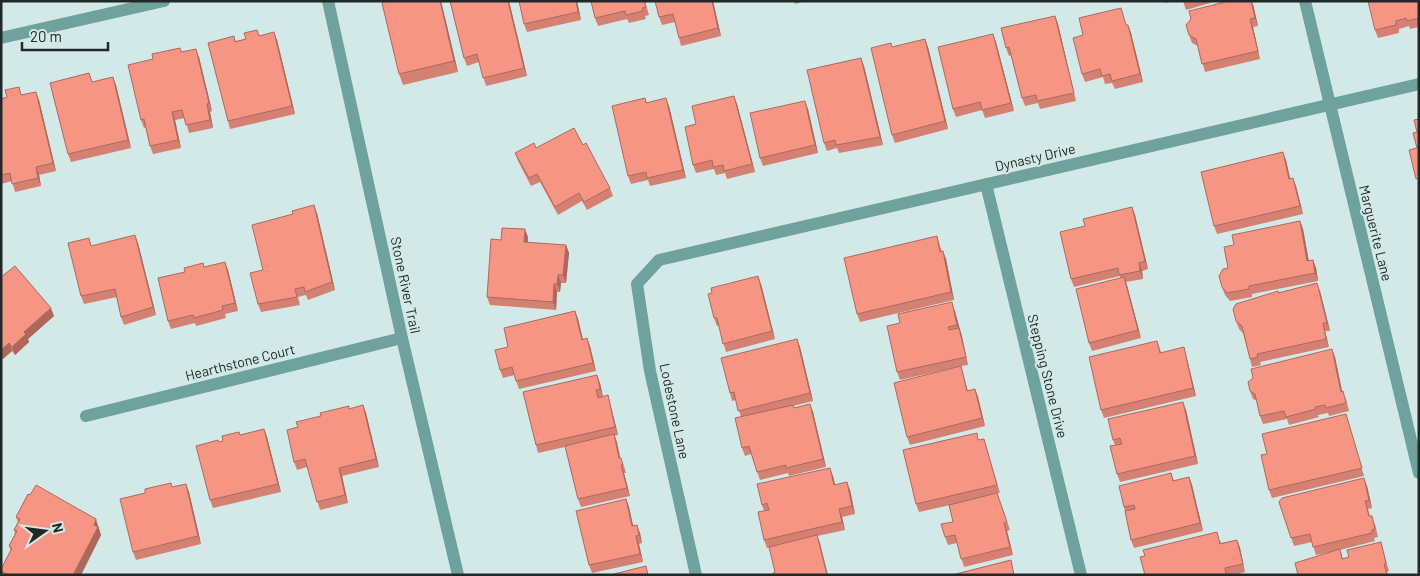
<svg xmlns="http://www.w3.org/2000/svg" width="1420" height="576" viewBox="0 0 1420 576" font-family="Barlow,sans-serif">
<style>
.lines{fill:none;stroke-linecap:round;stroke-linejoin:round}
.street{stroke:#6fa19d;stroke-width:12}
.wall{fill:#d48072}
.shaded-wall{fill:#ad685d}
.building{fill:#f79585;stroke:#ad685d}
.labels{text-anchor:middle;dominant-baseline:central;stroke-width:4;stroke-linejoin:round;paint-order:stroke}
.street-label{font-size:14px;fill:#202828;stroke:#d3e9e7}
</style>
<rect width="100%" height="100%" fill="#d3e9e7"/>
<g class="lines">
<!-- street -->
<path class="street" d="M328,1L402,338L458,575
M1305,1L1419,473
M1,38L164,1
M986,184L1081,575
M86,416L402,338
M696,575L650,371L637,284L659,260L1419,84"/>
</g>
<!-- wall -->
<path class="wall" d="M441,1L458,72L403,85L399,74Z
M450,1H509L527,76L486,86L479,62L467,66L464,58Z
M577,1L581,20L527,32L524,24Z
M645,1L649,15L645,16L646,19L629,23L627,19L598,26L595,18Z
M713,1L721,36L681,46L675,22L662,25L659,17Z
M794,1H806L795,4Z
M1164,1H1175L1165,3Z
M1183,1H1217L1186,10Z
M1419,1V27L1410,29L1409,26L1399,29V33L1378,38L1375,30Z
M1253,4L1258,26L1253,27L1260,59L1205,72L1198,46L1192,43L1189,35Z
M1121,8L1126,25H1128L1131,33L1143,82L1115,89L1112,83L1105,84L1103,77L1085,82L1082,74L1083,35Z
M1055,16L1058,24L1076,101L1040,109L1038,103L1025,106L1022,98L1011,55L1009,56L1006,48Z
M257,30L259,35L277,40L295,114L230,129L228,121L234,36L235,41L246,39Z
M996,42L1014,111L985,118L982,110L956,117L953,109Z
M893,47H928L948,129L895,143L892,135Z
M182,52L199,57L212,111L210,112L213,128L189,133L185,118L175,120L181,148L153,154L150,146L146,127L144,128L141,120Z
M864,66L883,145L839,153L837,148L827,151L824,143Z
M93,82L116,85L131,148L71,162L68,154Z
M22,95L39,100L56,171L39,175L41,186L15,192L12,181L1,184V99Z
M645,98L647,103L669,106L686,178L650,186L648,180L631,184L628,176Z
M737,104L755,172L727,179L725,173L716,175L714,169L696,173L693,165L696,124Z
M808,109L818,153L763,166L760,158Z
M583,145L610,188L613,196L587,210L582,201L558,215L540,182L531,186L518,161L515,153L536,148Z
M1286,160L1290,179L1296,186L1303,214L1217,234L1214,226Z
M1132,207L1135,215L1148,269L1142,271L1143,279L1126,282L1141,338L1092,351L1089,343L1120,278V276L1074,287L1071,279Z
M317,213L335,290L308,300L306,295L298,297L300,305L261,312L258,304L263,270Z
M1300,221L1303,229L1309,261L1313,260L1316,268L1318,281L1252,294V297L1230,301L1225,295L1222,287L1234,245Z
M937,236L942,252L943,251L946,259L954,300L860,322L857,314Z
M528,237V243L566,245L569,253L566,283H561L560,292H557L556,310L490,305L487,297L501,240Z
M138,243L156,315L124,325L121,317L117,297L84,304L81,296L92,246Z
M205,267L228,270L238,311L225,314L226,318L196,326L195,323L171,329L168,321Z
M1,277L54,316L28,339L29,342L15,355L12,351L3,359L1,357Z
M761,284L775,339L726,352L719,326H717L714,318Z
M1320,291L1330,331H1325L1329,347L1260,362L1261,365L1252,367L1250,359L1243,333L1239,329L1236,321L1278,292Z
M955,310L968,365L961,366L968,391L975,389L978,397L985,426L910,445L907,437L957,367L900,380L897,372Z
M575,311L578,319L583,340L590,346L596,371L519,389L514,375L503,378L500,370L508,347Z
M797,339L800,347L813,401L793,406L794,408L810,404L813,412L826,467L789,476L788,473L760,480L751,454L745,456L742,448L741,417L736,400L732,401L730,393Z
M1157,341L1161,352L1186,355L1196,396L1104,418L1101,410Z
M1335,357L1342,392L1346,399L1349,411L1329,416L1328,413L1318,415L1319,417L1289,425L1287,419L1263,424L1260,416L1257,401L1253,399L1250,391Z
M600,383L603,397L608,395L618,435L614,436L620,458L624,466L626,473H624L630,496L581,507L578,499L565,447L538,453L536,445Z
M363,405L366,413L379,467L342,476L348,503L320,510L307,467L297,470L294,462L298,427L350,409Z
M1186,410L1198,464L1120,482L1117,474L1115,445L1113,440Z
M1346,414L1364,476L1272,498L1269,490L1267,454Z
M264,429L267,437L281,492L213,508L210,500L219,442L240,435Z
M984,439L1000,493H997L1010,530L1007,531L1013,555L964,567L957,543L948,545L945,537L953,522L968,501L919,512L916,504L979,440Z
M1171,473L1174,481L1189,477L1192,485L1203,531L1134,548L1131,540L1124,507Z
M833,476L835,484L850,490L855,514L842,517L845,530L817,536L820,543L767,548L764,540V511L762,505Z
M186,484L189,492L201,544L136,560L133,552L172,487Z
M1367,486L1372,508L1368,509L1370,516L1375,524L1378,537L1374,538L1375,541L1340,550L1343,559L1349,557L1381,542L1383,550L1389,571L1387,572L1388,575H1298L1330,552L1316,555L1312,542L1294,546L1279,502Z
M626,499L629,507L633,526L640,533L642,543L639,544L643,562L592,573L589,565Z
M16,517L99,527V529L101,535L81,575H2L1,569L11,551L9,546L15,534L14,530L18,522Z
M1220,540L1221,543L1237,540L1240,548L1245,572L1234,575H1145Z"/>
<!-- shaded-wall -->
<path class="shaded-wall" d="M440,1H441L458,72L454,61Z
M508,1H509L527,76L524,68Z
M576,1H577L581,20L578,12Z
M712,1H713L721,36L718,28Z
M1251,1L1253,4L1258,26L1255,18Z
M1055,16L1058,24L1076,101L1074,93Z
M1250,19L1253,27L1260,59Z
M1128,25L1131,33L1143,82L1140,74Z
M274,32L277,40L295,114L292,106Z
M993,34L996,42L1014,111L1011,103Z
M925,39L928,47L948,129L945,121Z
M196,49L199,57L212,111L209,103Z
M861,58L864,66L883,145L880,137Z
M113,77L116,85L131,148L128,140Z
M36,92L39,100L56,171L53,163Z
M734,96L737,104L755,172L752,164Z
M666,98L669,106L686,178L683,170Z
M805,101L808,109L818,153L815,145Z
M207,104L210,112L213,128L210,120Z
M172,112L175,120L181,148L178,140Z
M1283,152L1286,160L1292,187L1289,179Z
M36,167L39,175L41,186L38,178Z
M1293,178L1296,186L1303,214L1300,206Z
M314,205L317,213L335,290L332,282Z
M1132,207L1135,215L1148,269L1145,261Z
M1300,221L1303,229L1310,269L1307,261Z
M525,229L528,237L527,250L524,242Z
M135,235L138,243L156,315L153,307Z
M566,245L569,253L566,283L563,275Z
M943,251L946,259L954,300L951,292Z
M1313,260L1316,268L1318,281L1315,273Z
M225,262L228,270L238,311L235,303Z
M1139,263L1142,271L1143,279L1140,271Z
M558,275L561,283L560,292L557,284Z
M758,276L761,284L775,339L772,331Z
M1124,277L1127,285L1141,338L1138,330Z
M1317,283L1320,291L1330,331L1327,323Z
M554,284L557,292L556,310L553,302Z
M952,302L962,336L968,365L957,325Z
M51,308L54,316L28,339L29,342L15,355L12,347L24,332Z
M575,311L578,319L585,348L582,340Z
M1323,323L1329,347L1326,339Z
M587,338L590,346L596,371L593,363Z
M797,339L800,347L813,401L810,393Z
M9,343L12,351L3,359L1,355V350Z
M1184,347L1186,355L1196,396L1193,388Z
M1332,349L1335,357L1344,400L1341,392Z
M597,375L600,383L603,397L600,389Z
M975,389L978,397L985,426L982,418Z
M608,395L618,435L615,427Z
M1183,402L1186,410L1198,464L1195,456Z
M810,404L813,412L826,467L823,459Z
M363,405L366,413L379,467L376,459Z
M264,429L267,437L281,492L278,484Z
M614,434L617,442L622,466L619,458Z
M621,465L624,473L630,496L627,488Z
M339,468L342,476L348,503L345,495Z
M830,468L833,476L837,493L834,485Z
M1189,477L1192,485L1203,531L1200,523Z
M1364,478L1367,486L1372,508L1369,500Z
M847,482L850,490L855,514L852,506Z
M186,484L189,492L201,544L198,536Z
M626,499L629,507L635,534L632,526Z
M839,509L842,517L845,530L842,522Z
M96,519L101,535L81,575H73L94,525Z
M1004,523L1007,531L1013,555L1010,547Z
M637,525L640,533L642,543L639,535Z
M817,535L820,543L828,575H827Z
M636,536L639,544L643,562L640,554Z
M1237,540L1240,548L1245,572Z"/>
<!-- building -->
<path class="building" d="M387,1H440L454,61L399,74L382,3Z
M450,1H508L524,68L483,78L477,54L464,58Z
M519,1H576L578,12L524,24Z
M591,1H644L646,7L642,8L643,11L626,15L625,11L595,18Z
M655,1H712L718,28L679,38L673,14L659,17Z
M1229,1H1251L1255,18L1250,19L1258,51L1202,64L1196,39L1189,35L1186,25L1191,19L1189,11Z
M1368,1H1419V18L1407,21L1406,18L1396,21V25L1375,30Z
M1121,8L1126,25H1128L1140,74L1112,81L1110,74L1102,76L1100,69L1082,74L1073,38L1083,35L1079,18Z
M1055,16L1074,93L1037,101L1036,95L1022,98L1009,47L1006,48L1001,28Z
M257,30L259,36L274,32L292,106L228,121L208,43L234,36L235,42L246,39L244,33Z
M993,34L1011,103L982,110L980,102L953,109L938,47Z
M925,39L945,121L892,135L871,48L891,43L892,47Z
M180,48L181,52L196,49L209,103L207,104L210,120L186,125L182,110L172,112L178,140L150,146L144,119L141,120L128,65L153,59L152,54Z
M861,58L880,137L836,145L835,140L824,143L807,70Z
M89,73L92,82L113,77L128,140L68,154L50,83Z
M19,87L21,95L36,92L53,163L36,167L38,178L12,184L10,173L1,175V99L7,97L5,90Z
M734,96L752,164L724,171L723,165L713,167L712,160L693,165L685,127L696,124L692,106Z
M645,98L646,103L666,98L683,170L647,178L646,172L628,176L612,106Z
M805,101L815,145L760,158L750,113Z
M1419,119V178L1416,179L1409,150L1417,148L1413,133L1417,132L1414,120Z
M574,128L583,145L586,143L610,188L584,202L579,193L555,207L537,174L529,178L515,153L534,143L536,148Z
M1283,152L1289,179L1293,178L1300,206L1214,226L1201,172Z
M314,205L332,282L305,292L304,287L295,289L297,297L258,304L250,273L263,270L252,225L293,214L292,211Z
M1132,207L1145,261L1139,263L1140,271L1119,275L1118,268L1071,279L1060,232L1085,226L1083,219Z
M1300,221L1307,261L1313,260L1315,273L1249,286V289L1227,293L1222,287L1219,276L1223,269L1228,268L1224,247L1234,245L1232,235Z
M502,228L525,229L524,242L566,245L563,275H558L557,284H554L553,302L487,297L491,239L501,240Z
M135,235L153,307L121,317L115,289L81,296L68,243L89,238L91,246Z
M937,236L940,252L943,251L951,292L857,314L844,258Z
M225,262L235,303L222,306L223,310L194,318L193,315L168,321L158,278L185,272L184,268L203,263L204,267Z
M15,266L51,308L24,332L26,334L12,347L9,343L1,350V277Z
M758,276L772,331L723,344L717,318H714L708,294L712,293L711,288Z
M1124,277L1138,330L1089,343L1076,289Z
M1317,283L1327,323H1323L1326,339L1257,354L1258,357L1250,359L1242,326L1236,321L1233,309L1236,304L1278,291V293Z
M952,302L957,325L948,327L949,330L959,328L966,357L897,372L887,326L900,323L898,314Z
M575,311L582,340L587,338L593,363L516,381L512,367L500,370L495,350L508,347L504,328Z
M797,339L810,393L738,411L734,392L730,393L721,358Z
M1157,341L1160,353L1184,347L1193,388L1101,410L1089,357Z
M1332,349L1341,392L1343,391L1346,403L1326,408L1325,405L1315,407L1316,409L1286,417L1284,411L1260,416L1255,394L1250,391L1248,382L1253,378L1251,369Z
M961,366L967,391L975,389L982,418L907,437L894,383Z
M597,375L600,389L596,390L598,398L608,395L615,427L536,445L523,392Z
M1183,402L1195,456L1117,474L1110,446L1122,444L1120,438L1113,440L1108,419Z
M810,404L823,459L786,468V465L757,472L749,446L742,448L735,418L793,405L794,408Z
M363,405L376,459L339,468L345,495L317,502L305,459L294,462L287,430L298,427L296,422L321,416L320,413L349,406V409Z
M1346,414L1362,468L1269,490L1261,455L1267,454L1262,434Z
M264,429L278,484L210,500L196,446L218,440L219,442L223,441L222,436L239,432L240,435Z
M977,433L978,440L984,439L997,485L916,504L903,450Z
M614,434L619,458H621L623,465H621L627,488L578,499L565,446Z
M830,468L834,485L847,482L852,506L839,509L842,522L764,540L758,512L769,510L767,503L762,505L757,484Z
M1171,473L1173,481L1189,477L1200,523L1131,540L1125,511L1135,509L1134,505L1124,507L1119,486Z
M1364,478L1369,500L1365,501L1369,516H1372L1375,529L1372,530V533L1313,547L1310,534L1291,538L1279,502L1282,498Z
M171,483L172,487L186,484L198,536L133,552L120,499L145,493V489Z
M36,485L96,519L94,525L98,527L73,575H9L1,571V569L12,548L9,546L17,531L14,530L20,519L16,517L28,494L30,495Z
M997,493L1007,522L1004,523L1010,547L961,559L955,535L945,537L941,524L953,522L949,505Z
M626,499L632,526L637,525L639,535L636,536L640,554L589,565L576,511Z
M1217,532L1220,544L1237,540L1243,564L1225,568L1226,575H1145L1140,557L1145,556L1143,550Z
M817,535L827,575H773V573L775,572L769,547Z
M1381,542L1386,563L1384,564L1387,575H1298L1295,563L1340,549L1342,559L1349,557L1347,550Z
M1011,560L1014,575H952Z
M646,566L648,575H610Z"/>
<g class="labels">
<!-- street labels -->
<g class="street-label">
<text transform="translate(1035 157) rotate(-13)">Dynasty Drive</text>
<text transform="translate(1376 233) rotate(76)">Marguerite Lane</text>
<text transform="translate(406 285) rotate(78)">Stone River Trail</text>
<text transform="translate(240 362) rotate(-14)">Hearthstone Court</text>
<text transform="translate(1048 376) rotate(76)">Stepping Stone Drive</text>
<text transform="translate(675 411) rotate(78)">Lodestone Lane</text>
</g>
</g>
<!-- border -->
<rect width="1420" height="576" fill="none" stroke="#202828" stroke-width="5"/>
<!-- north arrow -->
<g transform="translate(45 531) rotate(76)" stroke="#d3e9e7" stroke-width="4" paint-order="stroke">
<path d="M0-4L9 19L0 12L-9 19Z" fill="#202828"/>
<text y="-8" font-size="14" font-weight="bold" text-anchor="middle" fill="#202828">N</text>
</g>
<!-- scale -->
<path d="M22 42v8h86v-8" fill="none" stroke="#202828" stroke-width="2.5"/>
<text x="30" y="42" font-size="15" fill="#202828" stroke="#d3e9e7" stroke-width="4" paint-order="stroke">20 m</text>
</svg>
